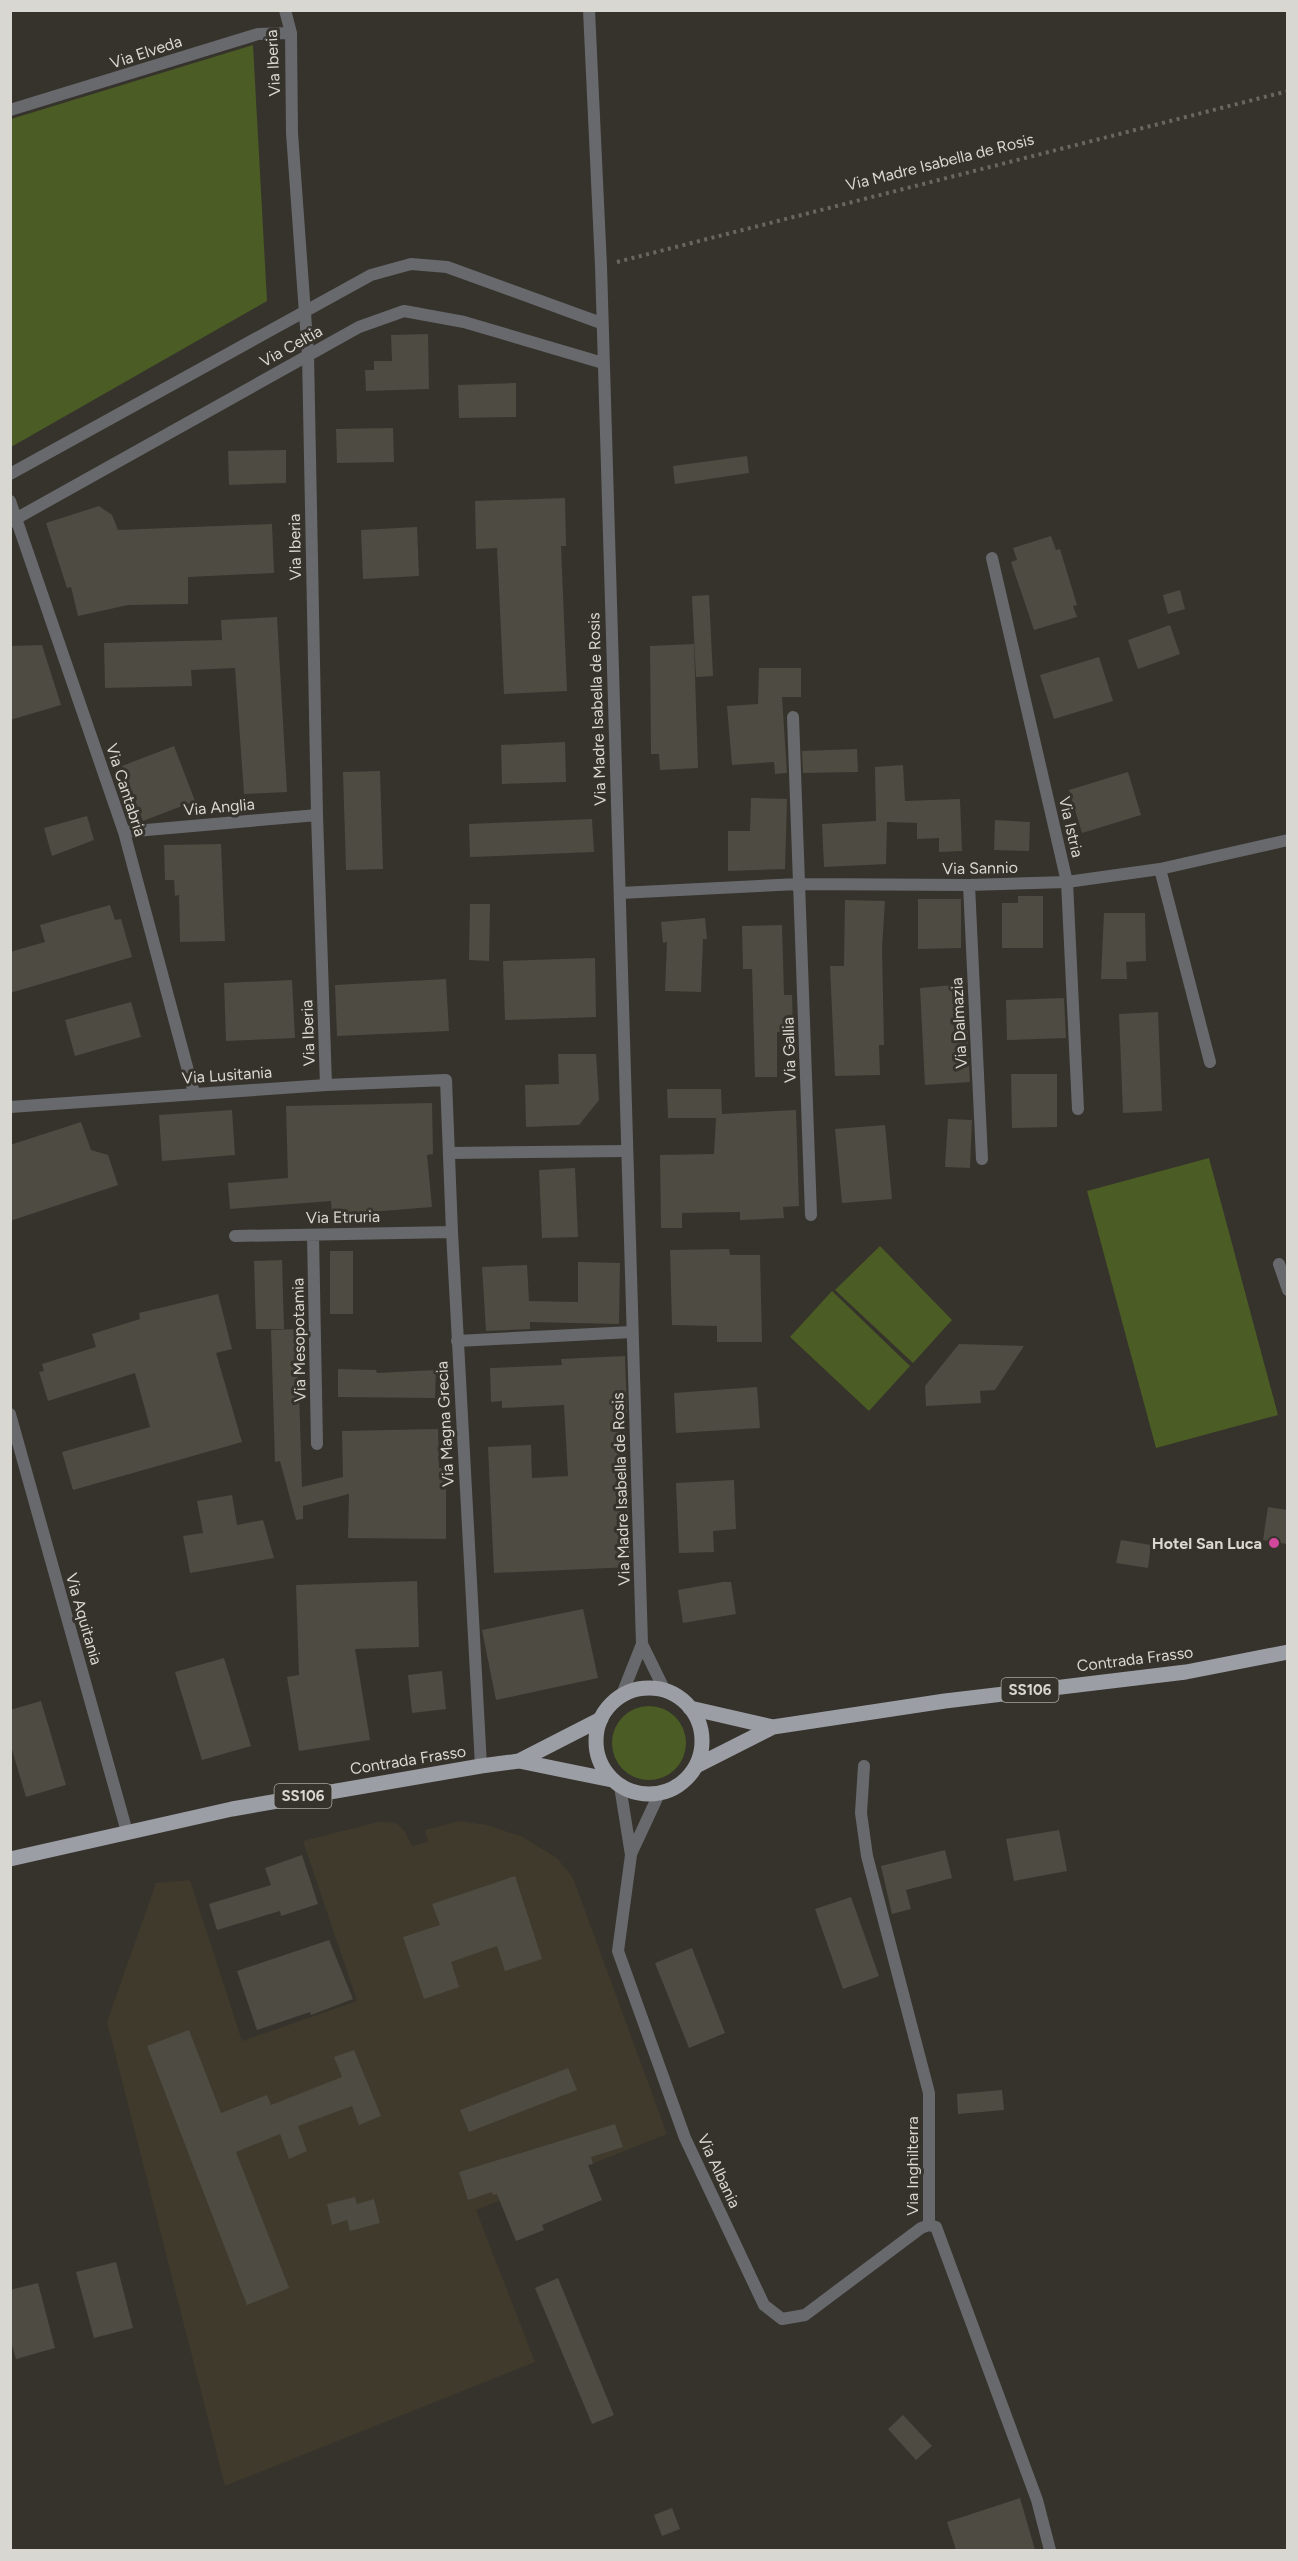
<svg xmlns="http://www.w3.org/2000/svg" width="1298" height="2561" viewBox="0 0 1298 2561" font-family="Figtree,sans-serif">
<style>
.built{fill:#3f3a2c}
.green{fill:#4b5c24}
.building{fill:#4e4b43}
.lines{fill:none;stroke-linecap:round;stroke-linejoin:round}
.path{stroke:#696760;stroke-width:4;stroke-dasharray:3 4.5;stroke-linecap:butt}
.service{stroke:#68696d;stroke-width:12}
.minor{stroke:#68696d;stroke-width:12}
.tertiary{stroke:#68696d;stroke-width:12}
.primary{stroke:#9c9ea6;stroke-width:15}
.hotel-dot{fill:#d1479c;stroke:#36332c;stroke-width:2}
.labels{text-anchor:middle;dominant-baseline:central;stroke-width:6;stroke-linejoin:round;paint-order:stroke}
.shield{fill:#36332c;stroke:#a8a6a0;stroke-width:1.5}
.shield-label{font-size:15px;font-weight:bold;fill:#d9d7d2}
.street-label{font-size:16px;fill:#d9d7d2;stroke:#36332c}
.poi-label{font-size:16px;font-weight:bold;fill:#d9d7d2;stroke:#36332c;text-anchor:end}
</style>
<rect width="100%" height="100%" fill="#36332c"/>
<!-- built -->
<path class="built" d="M459,1821L487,1825L523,1837L557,1858L573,1878L667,2134L476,2210L535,2362L225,2486L107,2022L156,1883L190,1880L242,2041L357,2001L303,1841L378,1822H389L397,1824L404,1830L412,1846L428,1842L425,1830Z"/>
<!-- green -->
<path class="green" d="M253,45L267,301L11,447V119Z
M1209,1158L1278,1415L1156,1448L1087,1191Z
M880,1246L952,1320L913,1363L835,1290Z
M832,1291L910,1366L869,1411L790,1337Z
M612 1743a37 37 0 1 1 74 0a37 37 0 1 1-74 0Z"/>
<!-- building -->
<path class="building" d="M428,334L429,389L366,391L365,370H374V361H392L391,335Z
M516,383V417L459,418L458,385Z
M393,428L394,462L337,463L336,429Z
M286,450V483L229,485L228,451Z
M747,456L749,473L675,484L673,466Z
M565,498L566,546H561L567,691L504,694L497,548L476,549L475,501Z
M99,506L112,515L118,530L272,524L274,573L188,577V604L128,605L78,616L71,587L67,588L46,523Z
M417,527L419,576L363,579L361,530Z
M1051,536L1056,550L1060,549L1077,605L1073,606L1077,617L1034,630L1011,562L1017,560L1013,548Z
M1180,590L1185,609L1168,614L1163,595Z
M709,595L713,676L696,677L692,596Z
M277,617L287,792L244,794L235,668L191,670L192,686L105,688L104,643L222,640L221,620Z
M1170,625L1180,654L1138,669L1128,640Z
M694,644L698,768L660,770L659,754H651L650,646Z
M42,645L61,705L10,720V646Z
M1099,657L1113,701L1054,719L1040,675Z
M759,668H801V697H782L787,773L775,774L774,762L732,765L727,706L758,704Z
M565,742L566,782L502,784L501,745Z
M174,746L195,801L143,821L122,766Z
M857,749L858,772L803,773L802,751Z
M903,765L905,801L960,799L962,851L939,852V838L917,839V823L887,822L886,864L824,867L822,824L876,821L875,767Z
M380,771L383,869L346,870L343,772Z
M1128,772L1141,815L1082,833L1069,790Z
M751,798L787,799L785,869L728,871V831H750Z
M87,816L94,840L52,856L44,828Z
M592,819L594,852L470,857L469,824Z
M995,820L1030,822L1029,851L994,850Z
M221,844L225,941L180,942L179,895L175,896L174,880H165L164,845Z
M1018,896H1043V948H1002V903H1018Z
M918,899H961V948L918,949Z
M845,900L885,901L882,948L884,1045H879L880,1075L835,1076L830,966H844Z
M470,904H490L489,961L469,960Z
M110,905L115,920L121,919L132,957L10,993V952L45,942L40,925Z
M1104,913H1145L1146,961L1126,962L1127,979H1101Z
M705,918L707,939H703L701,992L665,991L667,942L663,943L661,922Z
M782,925L784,995H792L793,1032H777V1077H755L752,969H743L742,926Z
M595,958L596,1017L505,1020L503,961Z
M446,979L449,1031L337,1036L335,985Z
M292,980L295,1038L226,1041L224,983Z
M965,984L970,1082L925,1085L920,988Z
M1064,998L1066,1038L1007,1040L1006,1000Z
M131,1002L141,1037L75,1056L65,1020Z
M1158,1012L1162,1111L1123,1113L1119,1014Z
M558,1054H596L599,1100L579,1125L526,1127L525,1085L559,1084Z
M1011,1074H1057V1127L1012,1128Z
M667,1089H721L722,1114L796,1110L799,1206L783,1207L784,1218L740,1220V1212L682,1213V1228H661L660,1155L714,1154L716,1118H668Z
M432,1103L433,1154L427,1155L432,1207L332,1215L331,1201L230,1209L228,1183L288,1178L286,1106Z
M232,1110L235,1155L162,1161L159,1115Z
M948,1119L972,1120L970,1168L945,1167Z
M81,1122L91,1150L108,1155L118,1185L10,1221V1145Z
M885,1125L892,1199L842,1203L835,1129Z
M575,1168L578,1237L542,1238L539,1170Z
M729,1249L730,1255H760L762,1342H717V1326L672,1325L670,1250Z
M330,1251H353V1314H330Z
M282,1260L284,1329H256L254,1261Z
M578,1262L620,1263L619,1324L530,1322V1329L486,1331L482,1267L527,1265L529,1301L578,1302Z
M218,1294L232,1349L216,1353L242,1442L73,1490L62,1452L150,1427L135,1373L48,1401L39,1372L44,1371L42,1364L96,1347L92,1334L140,1319L139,1313Z
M297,1329L302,1487L343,1477L342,1431L438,1429L439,1468H446V1539L348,1538L349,1494L303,1506V1519L296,1520L280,1461L275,1462L271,1330Z
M959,1344L1024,1346L995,1390L980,1391L981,1403L926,1406L925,1386Z
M625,1356L627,1412H624L631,1567L494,1573L488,1447L531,1445L532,1478L568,1476L564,1405L502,1408V1401L491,1402L490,1368L562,1365L561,1359Z
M338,1369L376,1370L377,1373L436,1370L435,1398L338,1397Z
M757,1387L760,1428L676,1433L674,1393Z
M734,1480L736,1529L713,1531L714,1552L679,1553L676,1483Z
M232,1495L237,1525L263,1520L274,1558L190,1573L183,1536L203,1533L197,1501Z
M1268,1507L1287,1510V1544L1263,1540Z
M1121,1540L1151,1545L1148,1568L1116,1563Z
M417,1581L419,1647L355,1649L370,1740L299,1751L287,1677L299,1675L296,1585Z
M723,1582H731L736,1614L683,1623L678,1590Z
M583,1609L598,1678L496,1700L482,1630Z
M224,1658L251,1746L202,1760L175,1672Z
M442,1671L446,1709L412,1713L408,1675Z
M41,1701L66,1785L26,1797L10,1743V1710Z
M1059,1830L1067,1871L1014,1881L1006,1839Z
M945,1850L952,1878L906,1890L911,1909L892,1914L881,1866Z
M302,1855L318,1904L281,1916L280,1911L217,1930L209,1904L271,1885L265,1868Z
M515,1876L542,1959L505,1971L497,1946L451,1962L459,1987L424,1999L403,1937L440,1925L432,1904Z
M851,1897L879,1976L843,1989L815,1909Z
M329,1940L353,1999L311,2015L310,2012L257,2030L237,1971Z
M692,1948L725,2033L689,2048L655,1963Z
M189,2030L221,2113L267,2095L271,2105L342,2077L334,2057L354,2050L381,2116L359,2125L352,2106L298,2126L307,2151L289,2159L280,2134L236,2152L289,2288L247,2305L147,2046Z
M568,2068L577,2090L469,2132L460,2110Z
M1002,2090L1004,2110L958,2114L957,2094Z
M615,2124L623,2147L591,2157L593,2164L588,2165L602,2200L542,2225L544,2230L516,2241L497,2194L493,2195L492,2192L468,2200L459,2172Z
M355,2197L357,2204L374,2199L380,2223L350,2231L347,2220L332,2225L327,2204Z
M116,2262L133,2328L94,2338L76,2272Z
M558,2278L614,2415L592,2424L535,2288Z
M38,2283L55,2348L16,2359L10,2338V2290Z
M903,2415L932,2446L916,2460L888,2429Z
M1020,2498L1035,2550H956L947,2522Z
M672,2508L680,2529L662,2536L654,2515Z"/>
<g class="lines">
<!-- path -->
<path class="path" d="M617,262L1288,91"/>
<!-- service -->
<path class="service" d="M864,1766L861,1813L867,1856L929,2093V2225"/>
<!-- minor -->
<path class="minor" d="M285,10L291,33L292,133L308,355L317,815L326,1085
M10,110L258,34L291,33
M10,474L371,275L411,264L447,267L601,323
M10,501L124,832L194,1093
M10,522L359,327L404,311L464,322L603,363
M992,558L1067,882L1078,1109
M793,717L811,1215
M124,832L317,815
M1160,869L1210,1062
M969,885L982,1159
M620,893L799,884L969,885L1067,882L1160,869L1288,840
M10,1107L326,1085L446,1080L452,1232L481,1766
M450,1153L627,1151
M313,1235L317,1444
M235,1236L452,1232
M1279,1264L1288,1290
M457,1341L632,1332
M10,1414L127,1832
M620,1786L631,1855L618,1951L685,2138L764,2305L782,2319L805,2315L921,2228L929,2225L936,2227L1037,2500L1050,2550
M631,1854L659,1794"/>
<!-- tertiary -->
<path class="tertiary" d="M589,10L601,266L642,1644L665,1691
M621,1697L642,1644"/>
<!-- primary -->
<path class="primary" d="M596 1741a53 53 0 1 1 106 0a53 53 0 1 1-106 0Z
M690,1708L773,1727
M519,1761L601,1719
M696,1766L773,1727L945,1701L1186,1672L1288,1652
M10,1859L232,1809L481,1766L519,1761L612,1780"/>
</g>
<!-- markers -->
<circle class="hotel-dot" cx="1274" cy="1543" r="6"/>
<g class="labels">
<!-- shield labels -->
<g class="shield">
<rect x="1001.5" y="1678" width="57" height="24" rx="4.5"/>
<rect x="274.5" y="1784" width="57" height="24" rx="4.5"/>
</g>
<g class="shield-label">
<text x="1030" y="1690">SS106</text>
<text x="303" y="1796">SS106</text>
</g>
<!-- street labels -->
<g class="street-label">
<text transform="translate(146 52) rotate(-18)">Via Elveda</text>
<text transform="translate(273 63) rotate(-93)">Via Iberia</text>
<text transform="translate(940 162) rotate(-14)">Via Madre Isabella de Rosis</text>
<text transform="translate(291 346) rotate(-29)">Via Celtia</text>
<text transform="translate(295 547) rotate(-91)">Via Iberia</text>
<text transform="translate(597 709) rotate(-92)">Via Madre Isabella de Rosis</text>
<text transform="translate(126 790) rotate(72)">Via Cantabria</text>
<text transform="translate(219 807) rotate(-5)">Via Anglia</text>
<text transform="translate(1071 827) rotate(77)">Via Istria</text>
<text transform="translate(980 868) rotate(-1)">Via Sannio</text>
<text transform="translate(959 1023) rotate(-93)">Via Dalmazia</text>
<text transform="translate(308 1033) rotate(-92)">Via Iberia</text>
<text transform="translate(789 1050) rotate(-92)">Via Gallia</text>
<text transform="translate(227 1075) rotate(-4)">Via Lusitania</text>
<text transform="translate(343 1217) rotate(-1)">Via Etruria</text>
<text transform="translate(299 1340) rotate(-91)">Via Mesopotamia</text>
<text transform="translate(445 1424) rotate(-93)">Via Magna Grecia</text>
<text transform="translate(621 1489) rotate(-92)">Via Madre Isabella de Rosis</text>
<text transform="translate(84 1619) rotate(74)">Via Aquitania</text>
<text transform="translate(1135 1659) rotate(-7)">Contrada Frasso</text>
<text transform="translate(408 1760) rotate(-9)">Contrada Frasso</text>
<text transform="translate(912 2166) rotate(-90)">Via Inghilterra</text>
<text transform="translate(719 2171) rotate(65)">Via Albania</text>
</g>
<!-- poi labels -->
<g class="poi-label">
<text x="1262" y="1543">Hotel San Luca</text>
</g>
</g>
<!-- border -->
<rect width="1298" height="2561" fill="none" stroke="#d9d7d2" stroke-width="24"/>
</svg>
